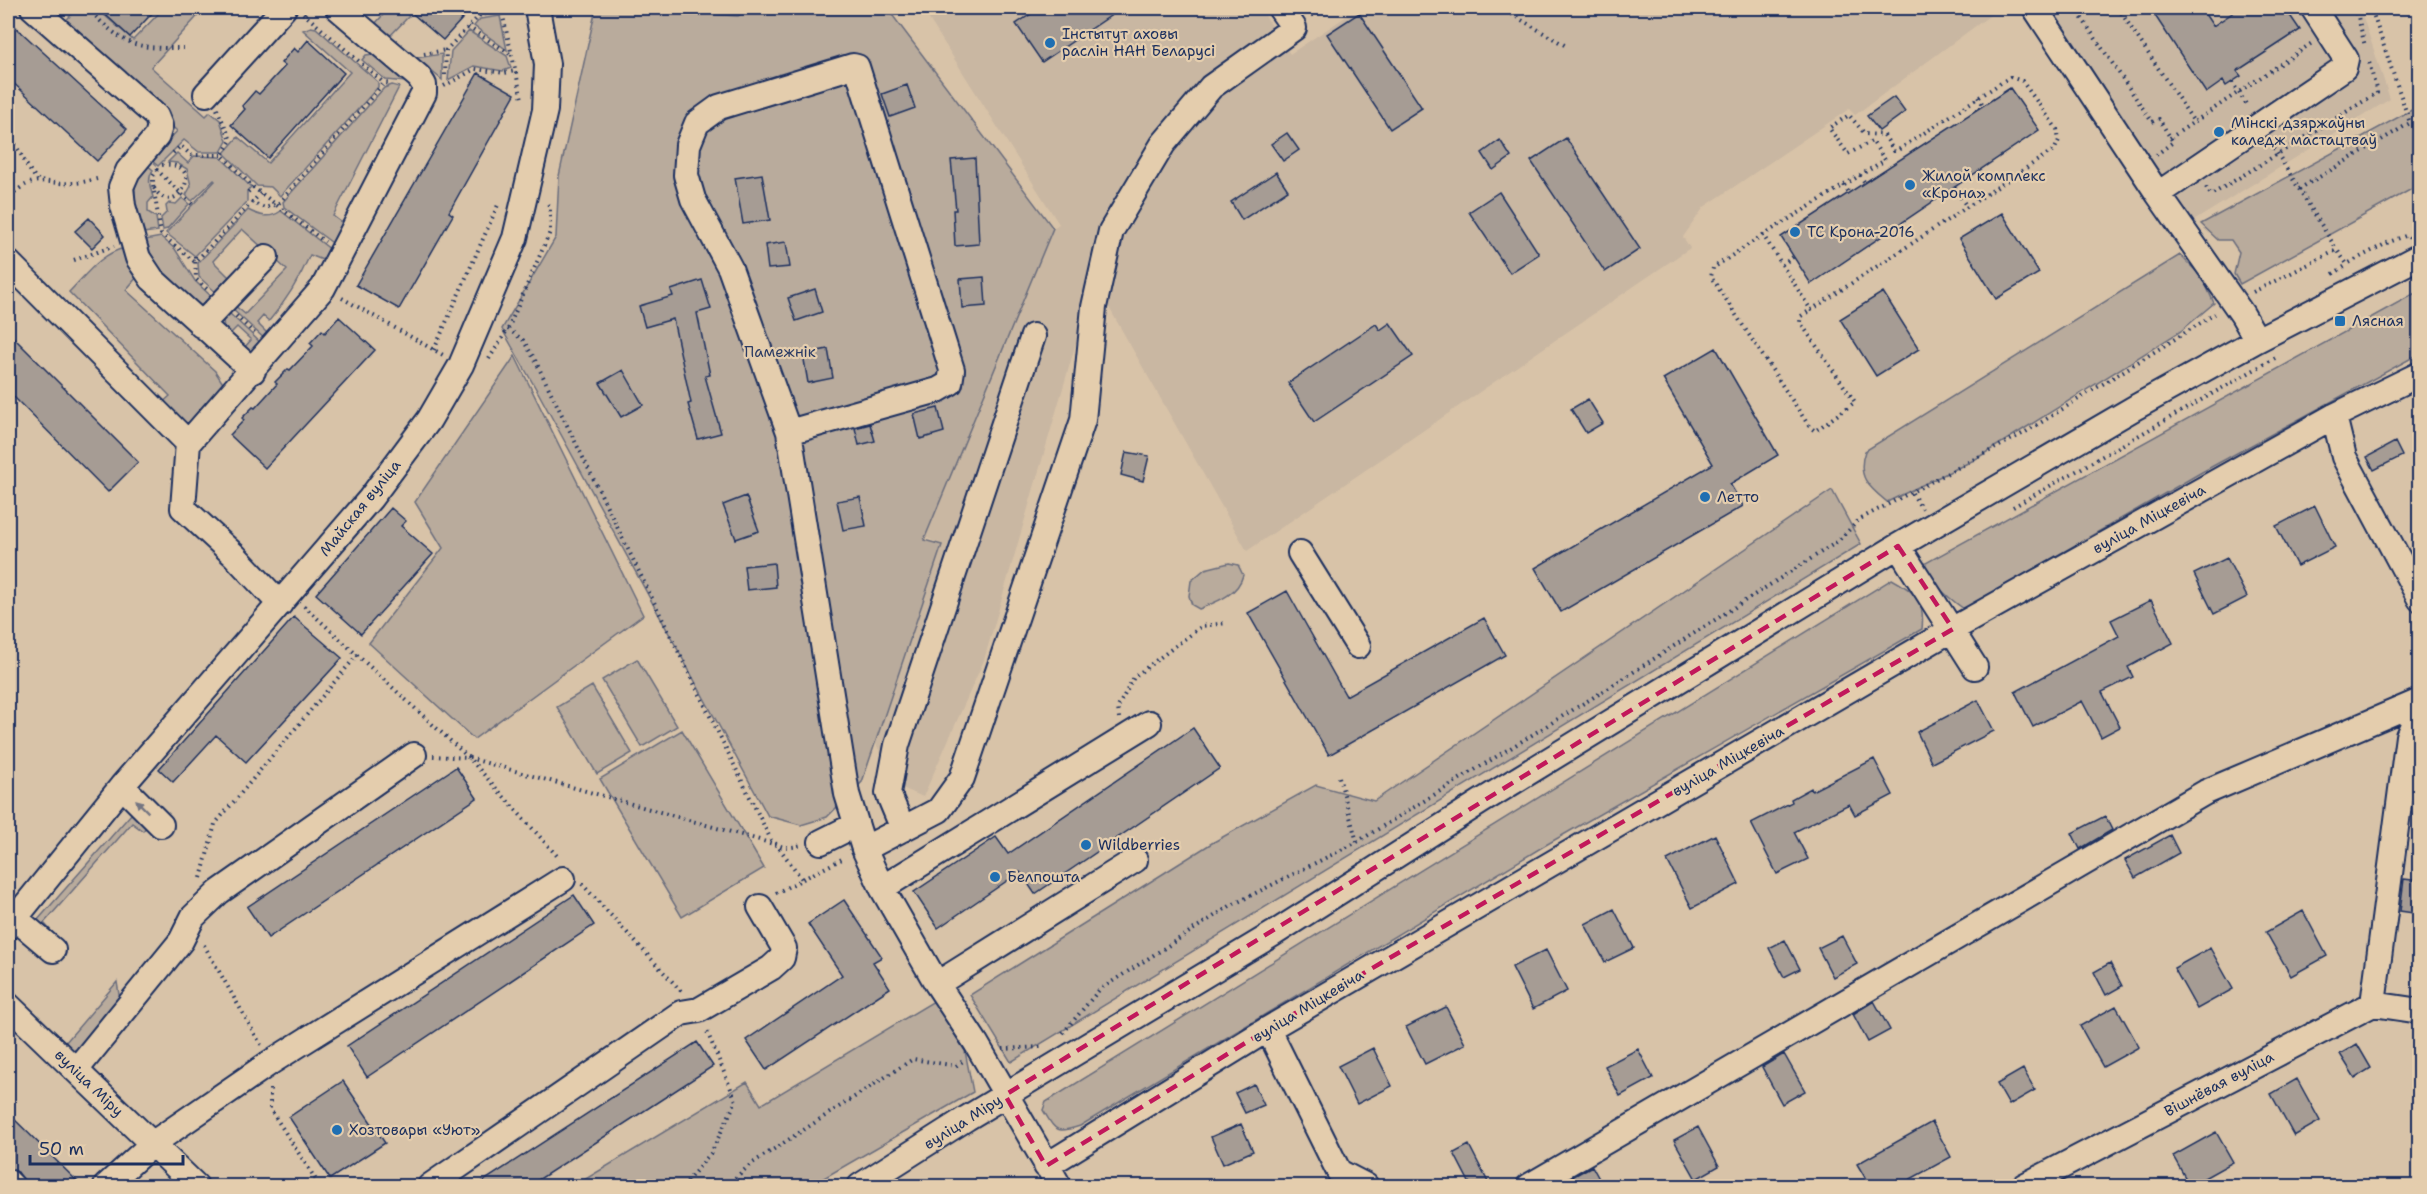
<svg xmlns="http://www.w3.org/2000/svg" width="2427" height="1194" viewBox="0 0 2427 1194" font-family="'Shantell Sans',sans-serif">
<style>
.built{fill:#c9b7a2}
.green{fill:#b9ab9c;stroke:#6a6d7d;stroke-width:1.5}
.building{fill:#a69c94;stroke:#1b2f5e;stroke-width:1.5}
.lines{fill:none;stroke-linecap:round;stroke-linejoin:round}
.minor-casing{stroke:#1b2f5e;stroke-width:28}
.path{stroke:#1b2f5e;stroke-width:4;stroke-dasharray:1.5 4.5;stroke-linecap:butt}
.minor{stroke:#e4cdad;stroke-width:24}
.oneway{fill:#757682}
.marked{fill:none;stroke:#c2185b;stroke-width:4.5;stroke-dasharray:12 8;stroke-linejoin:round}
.poi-dot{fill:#1f6fb2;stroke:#e4cdad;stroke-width:2}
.labels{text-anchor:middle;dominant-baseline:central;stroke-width:4.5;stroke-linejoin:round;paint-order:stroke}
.poi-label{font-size:15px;fill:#1b2f5e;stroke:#e4cdad;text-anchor:start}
.park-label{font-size:15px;fill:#2b3b64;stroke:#e4cdad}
.street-label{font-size:15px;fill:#1b2f5e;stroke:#e4cdad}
</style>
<rect width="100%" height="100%" fill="#d8c3a8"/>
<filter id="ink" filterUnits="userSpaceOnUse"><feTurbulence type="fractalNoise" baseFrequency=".0167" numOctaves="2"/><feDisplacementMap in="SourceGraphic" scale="12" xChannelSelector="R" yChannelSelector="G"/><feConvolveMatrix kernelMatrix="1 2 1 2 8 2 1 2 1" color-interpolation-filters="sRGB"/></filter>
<g filter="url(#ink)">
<!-- built -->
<path class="built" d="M922,8H1260L1290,54L1359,8H2000L1855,115L1849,109L1704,207L1683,237L1690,248L1247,551L1094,281L984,660L923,797L898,786L875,742L942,545L925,537L1053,228L1059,224Z
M2013,8H2360L2390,99L2171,235L2020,11Z"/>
<!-- green -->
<path class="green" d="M77,8H96L133,40L164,8H205L151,67L206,116L210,112L220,120L227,141L221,152H199L184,140L158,166L151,160L177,131L63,24Z
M389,8H400L409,16L390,36L375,24Z
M596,8H691L696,13L738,16L750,8H887L1053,228L924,540L942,545L862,782L827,817L801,825L768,816L539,394L502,329L556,237L559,176Z
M500,16L507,50L474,26L480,19Z
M311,27L316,28L378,82V87L280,196L271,187L257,186L224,153L238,137L268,163L350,72L303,30Z
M469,31L507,56L511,68L503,71L474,66L448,80L451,51Z
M374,54L407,82L386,80L362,60L366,55Z
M442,54V80L416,58Z
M392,85L399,87L333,216L346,226L335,245L284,207L283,202L384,88Z
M2419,106V185L2240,284L2234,274L2239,252L2231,240H2218L2201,224Z
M177,153L188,163L194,156L220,157L251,187L247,191V202L195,256L166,233L215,181L214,180L192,201L186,195L191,186L187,169L177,163L168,162Z
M146,164L153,170C147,179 150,187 153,197L148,203V212L156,217L158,231L143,233C136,208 127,185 146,164Z
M182,198L189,204L167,229L163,230L161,218L167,212L166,206L169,203L176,204Z
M248,210C259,216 270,219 281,211L331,250L325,261L310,255C299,280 287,300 269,321L263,316L257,323L271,337L267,341L231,308L234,305L245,314L287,270L242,229L213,261L232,280L219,295L199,277L198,263Z
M161,237L175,249L195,281L214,299L203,306H199C172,283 156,276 145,240Z
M125,248L137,277L126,290L215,371L224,385L190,424L182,425L160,405L170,396L69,292C86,275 101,253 125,248Z
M2180,255L2202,277L2214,303L2181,331L1974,460L1887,502C1869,487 1856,477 1865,451Z
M2419,291V354L2202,472L1964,609C1947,597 1931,583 1924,564Z
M229,313L264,346L252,355L244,348L251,340L237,327L229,335L224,330L223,319Z
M515,356L643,615L474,739L369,643L443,548L415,502Z
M1832,490L1861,544L1011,1062L970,995L1212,843L1316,785L1374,801Z
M1229,563L1238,565L1243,575C1238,595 1216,602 1199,609L1192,605L1189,596L1191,581L1205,569Z
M1892,579C1916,592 1925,601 1922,629L1544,846L1080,1126C1055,1134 1056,1131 1043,1110L1046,1102Z
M637,659L677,726L642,747L602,680Z
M592,686L632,753L597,774L557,707Z
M682,730L764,868L682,917L600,779Z
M132,813L147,826L143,831L132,823L44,923L53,933L51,935L37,921Z
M117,982L121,1007L78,1058L8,1002V992L66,1042Z
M934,1001L965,1051L973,1092L810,1186H574L747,1082L761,1105Z"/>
<!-- building -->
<path class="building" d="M98,8H157L130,37Z
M406,8H472L443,40Z
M1040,8H1122L1042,62L1016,24Z
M2150,8H2201L2213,26L2240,8H2285L2300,30L2237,71L2241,76L2226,86L2223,81L2206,93Z
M1359,13L1422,108L1390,129L1327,34Z
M8,20L127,129L97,161L8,78Z
M308,40L344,73L268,158L231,125L245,109L242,106L255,91L259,94L285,66L281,63L294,48L298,52Z
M478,73L515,94L449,212L453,215L399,309L356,285Z
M907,85L915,108L890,117L882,94Z
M2010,88L2039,130L1811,284L1781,237Z
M1894,97L1905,112L1879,131L1867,116Z
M1287,133L1299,150L1283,161L1271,144Z
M1566,138L1640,249L1605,272L1531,161Z
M1500,140L1511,157L1493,170L1482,153Z
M975,158L979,244L955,246L953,210H956L951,160Z
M1276,172L1288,190L1242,220L1231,202Z
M762,174L770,220L743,224L735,178Z
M1499,192L1539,254L1510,273L1469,212Z
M2002,213L2039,273L1996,299L1959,239Z
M89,218L105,235L92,248L75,231Z
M786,242L790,267L768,269L765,245Z
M984,277L986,306L962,308L960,279Z
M702,280L711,309L697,313L710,375L705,376L721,433L698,439L688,404L691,403L673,319L645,327L639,306L673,296L671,290Z
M815,289L822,312L796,321L788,298Z
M1883,292L1919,349L1876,376L1840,319Z
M339,317L375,350L265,468L230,435L244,420L242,418L253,407L255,408L277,384L275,382L288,369L290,370L313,346L310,343L322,330L325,333Z
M1390,323L1413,356L1314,422L1288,383L1376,324L1380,330Z
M8,332L138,462L108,492L8,391Z
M1716,348L1778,455L1730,484L1743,506L1561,612L1535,568L1713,464L1663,379Z
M828,349L833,378L808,383L803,354Z
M623,370L643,405L621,417L600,383Z
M1588,399L1603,423L1586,433L1571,409Z
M938,408L944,432L920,439L914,414Z
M870,424L875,441L859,445L855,428Z
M2395,442L2402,456L2374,470L2367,457Z
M1126,452L1149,456L1143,481L1121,475Z
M746,496L759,531L736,539L723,505Z
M860,497L866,526L843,530L837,501Z
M2315,506L2335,547L2297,566L2276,526Z
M391,508L406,521L401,526L433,554L361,634L316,594Z
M2227,558L2247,597L2214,614L2194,574Z
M774,563L776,587L747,590L744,566Z
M1287,591L1346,696L1484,618L1505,655L1329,755L1248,613Z
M2151,600L2173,643L2128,667L2133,677L2102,692L2120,727L2101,737L2082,701L2033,727L2015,692L2119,636L2111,620Z
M294,617L342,658L246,762L216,735L173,782L159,769Z
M1978,700L1994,731L1932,763L1917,732Z
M1193,728L1220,768L1035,894L1020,872L938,928L914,892L996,837L1008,854Z
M1874,759L1893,795L1855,815L1849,804L1794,832L1808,859L1777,874L1751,823L1792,802L1791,799L1811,788L1812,791Z
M456,767L477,798L268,938L247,907Z
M2105,816L2112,830L2080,849L2072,833Z
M1715,835L1739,884L1692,908L1667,860Z
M2170,835L2179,853L2135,878L2125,860Z
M2404,879L2420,881V914L2400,911Z
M574,895L594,925L367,1077L347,1046Z
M844,900L882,957L873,962L890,988L766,1070L746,1040L842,975L808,924Z
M1614,909L1634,948L1605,962L1585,924Z
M2303,911L2327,956L2291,976L2266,932Z
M1842,936L1857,964L1833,977L1818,948Z
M1785,940L1800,969L1784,977L1769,948Z
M2210,948L2233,989L2197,1009L2174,968Z
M1546,950L1567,991L1533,1009L1512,967Z
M2110,963L2122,986L2106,995L2094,972Z
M1874,1001L1890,1030L1868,1042L1853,1014Z
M2116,1006L2139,1047L2103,1067L2080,1026Z
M1446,1007L1465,1044L1425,1064L1406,1027Z
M697,1042L713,1066L529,1186H476Z
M2357,1044L2371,1068L2355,1078L2340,1054Z
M1373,1048L1392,1086L1357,1104L1338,1066Z
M1638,1049L1653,1078L1620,1096L1605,1066Z
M1784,1054L1805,1091L1782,1104L1762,1067Z
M2023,1069L2035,1090L2009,1105L1997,1084Z
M2297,1079L2320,1121L2294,1136L2271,1094Z
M343,1081L385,1143L330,1179L289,1117Z
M1254,1084L1264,1105L1245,1113L1235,1093Z
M8,1113L82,1186H27L18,1172L8,1168Z
M1932,1122L1951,1157L1898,1186H1870L1857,1164Z
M1241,1124L1253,1151L1223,1164L1211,1137Z
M1698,1127L1719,1166L1696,1179L1674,1140Z
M2216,1132L2233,1162L2190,1186L2173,1156Z
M1469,1145L1490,1186H1471L1454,1153Z
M1592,1166L1603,1186H1556Z"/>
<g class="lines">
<defs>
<path id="minor" d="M33,8L156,116L160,126L157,136L128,171L121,187L123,206L138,258L152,279L253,371
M2035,8L2158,194L2242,314L2257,340
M206,94L284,8
M2158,194L2344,68L2346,59L2313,8
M8,262L188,443
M201,325L266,257
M2334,416L2344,457L2420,599
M789,432L730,268L693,199L686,175L688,145L697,123L719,107L853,66L857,67L952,370L950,383L938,390L789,432L847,794L864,849L882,888L937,984L976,1043L1059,1186
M1898,546L1975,667
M1300,553L1358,646
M280,604L235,556L183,508L188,443L323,288L424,93V85L419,77L338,8
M122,786L161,825
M903,829L888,793L897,745L1033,336
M821,842L855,825
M864,849L939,810L962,778L1083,420L1094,307L1111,231L1163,144L1211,87L1294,28L1280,8
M882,888L1149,723
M15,918L53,950
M8,927L122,786L370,499L429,420L461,365L515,238L545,110L547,64L537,8
M937,984L1135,860
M2373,1004L2408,736L2420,709
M8,1005L196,1186
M1268,1029L1339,1172L1366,1186
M76,1070L181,941L193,917L219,892L414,755
M1046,1166L1268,1029L1953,629L2334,416L2420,374
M8,1182L12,1186
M106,1186L152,1144L271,1062L563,879
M430,1186L681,1013L699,1010L771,968L782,958L784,948L760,907
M860,1186L967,1118L1273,934L1482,801L1898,546L2136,407L2257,340L2420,256
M1529,1186L2206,792L2420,701
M2024,1186L2373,1004L2420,1011"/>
</defs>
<!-- minor casing -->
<use href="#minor" class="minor-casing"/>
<!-- path -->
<path class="path" d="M87,8C123,44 132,49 183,48
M501,8L522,99
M1501,8L1566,46
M2075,8L2152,122L2159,119L2173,142L2156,155
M2118,8L2194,122
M2352,8L2358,17L2365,46
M303,13L384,83
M305,14L311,8
M1311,16L1323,8
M468,27L510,54
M424,54L446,50
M445,75L446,50L480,15L502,11
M2010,77L2022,81L2057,129L2059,140L2055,149L1811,310L1763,235L1885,160L1872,141L1848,154L1829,128L1849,115L1865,134L1884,135L1894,151L1898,150Z
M2232,82L2248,107
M444,86L475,69L504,73L515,71
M1978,97L1984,106
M217,109L231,140L222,155L253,187L325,242
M8,134C20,148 25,168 38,180
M2170,138L2312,43
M2271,143L2299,189L2410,123L2371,8
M173,153L181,146L191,155H222
M1860,175L1865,183
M1844,185L1849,193
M1954,187L1967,207
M2206,187L2211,195L2377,93L2369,62
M154,188C175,223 210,160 162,165
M2299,189L2337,250
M248,192L253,187
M10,196C38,172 41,185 72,183C82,183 92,180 101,178
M251,202L265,208L278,204L384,83L392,84
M192,204L157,170L153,176V185L161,234L195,262L261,193
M1763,235L1713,268L1711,277L1809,426L1815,431L1855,402L1800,322L1801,316L1811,310
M195,256L196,279L207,289
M74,260L114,246
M1782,265L1793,257
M2333,274L2347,265
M2253,292L2337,250L2347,264L2389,242L2408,235L2411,239
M342,298L443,355
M236,316L255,334
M508,329L523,340L534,358L771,840C781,849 790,848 802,845
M434,350L498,205
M489,359L508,329L550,232V208L547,201
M1912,493L1922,509
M2013,507L2275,358
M304,606L469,758L559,858
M1119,718L1118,707L1134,677L1202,626L1227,623
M433,756L469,758L777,845L802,879
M1339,777L1357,842
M201,878L215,824L358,654
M582,884L681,991
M776,893L844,858
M204,945L261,1045
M1063,1033L1099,990L1230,906L1357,842L1602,692L1837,542L1860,519L2024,433L2215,314
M1003,1049L1041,1047
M270,1089V1109L320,1186
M683,1186L711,1153L736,1101L706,1029
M726,1186L751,1164L913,1059L956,1066L963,1061"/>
<!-- minor -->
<use href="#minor" class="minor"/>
</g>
<!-- one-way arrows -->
<defs><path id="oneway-solid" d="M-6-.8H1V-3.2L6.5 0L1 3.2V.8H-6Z" transform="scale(1.5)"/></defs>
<use class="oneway" href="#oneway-solid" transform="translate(142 806) rotate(-135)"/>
</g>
<!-- marked area -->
<path class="marked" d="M1898,546L1953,629L1268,1029L1046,1166L1005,1095Z"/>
<!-- markers -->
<g class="poi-dot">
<circle cx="1050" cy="43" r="6"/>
<circle cx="2219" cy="132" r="6"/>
<circle cx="1910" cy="185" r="6"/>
<circle cx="1795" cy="232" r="6"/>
<rect x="2334" y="315" width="12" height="12" rx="3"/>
<circle cx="1705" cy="497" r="6"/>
<circle cx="1086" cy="845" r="6"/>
<circle cx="995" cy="877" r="6"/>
<circle cx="337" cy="1130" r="6"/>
</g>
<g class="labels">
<!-- poi labels -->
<g class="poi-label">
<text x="1062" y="34">Інстытут аховы<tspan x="1062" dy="17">раслін НАН Беларусі</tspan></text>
<text x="2231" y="123">Мінскі дзяржаўны<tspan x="2231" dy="17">каледж мастацтваў</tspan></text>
<text x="1922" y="176">Жилой комплекс<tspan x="1922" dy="17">«Крона»</tspan></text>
<text x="1807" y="232">ТС Крона-2016</text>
<text x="2352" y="321">Лясная</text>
<text x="1717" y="497">Летто</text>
<text x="1098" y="845">Wildberries</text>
<text x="1007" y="877">Белпошта</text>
<text x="349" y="1130">Хозтовары «Уют»</text>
</g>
<!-- park labels -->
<g class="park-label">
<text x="780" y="352">Памежнік</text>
</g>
<!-- street labels -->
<g class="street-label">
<text transform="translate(360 508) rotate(-51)">Майская вуліца</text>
<text transform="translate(2149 519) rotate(-29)">вуліца Міцкевіча</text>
<text transform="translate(1728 761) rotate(-30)">вуліца Міцкевіча</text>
<text transform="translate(1308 1006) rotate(-31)">вуліца Міцкевіча</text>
<text transform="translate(89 1083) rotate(44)">вуліца Міру</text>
<text transform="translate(2219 1084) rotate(-28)">Вішнёвая вуліца</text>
<text transform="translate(963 1122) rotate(-32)">вуліца Міру</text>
</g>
</g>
<!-- margin -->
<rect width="2427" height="1194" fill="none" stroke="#e4cdad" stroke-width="30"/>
<rect x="15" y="15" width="2397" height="1164" fill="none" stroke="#1b2f5e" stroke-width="2" filter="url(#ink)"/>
<!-- scale -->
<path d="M30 1155v9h153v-9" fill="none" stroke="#1b2f5e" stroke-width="3"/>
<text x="39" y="1155" font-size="18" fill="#1b2f5e" stroke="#e4cdad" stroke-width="4.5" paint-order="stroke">50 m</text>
</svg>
